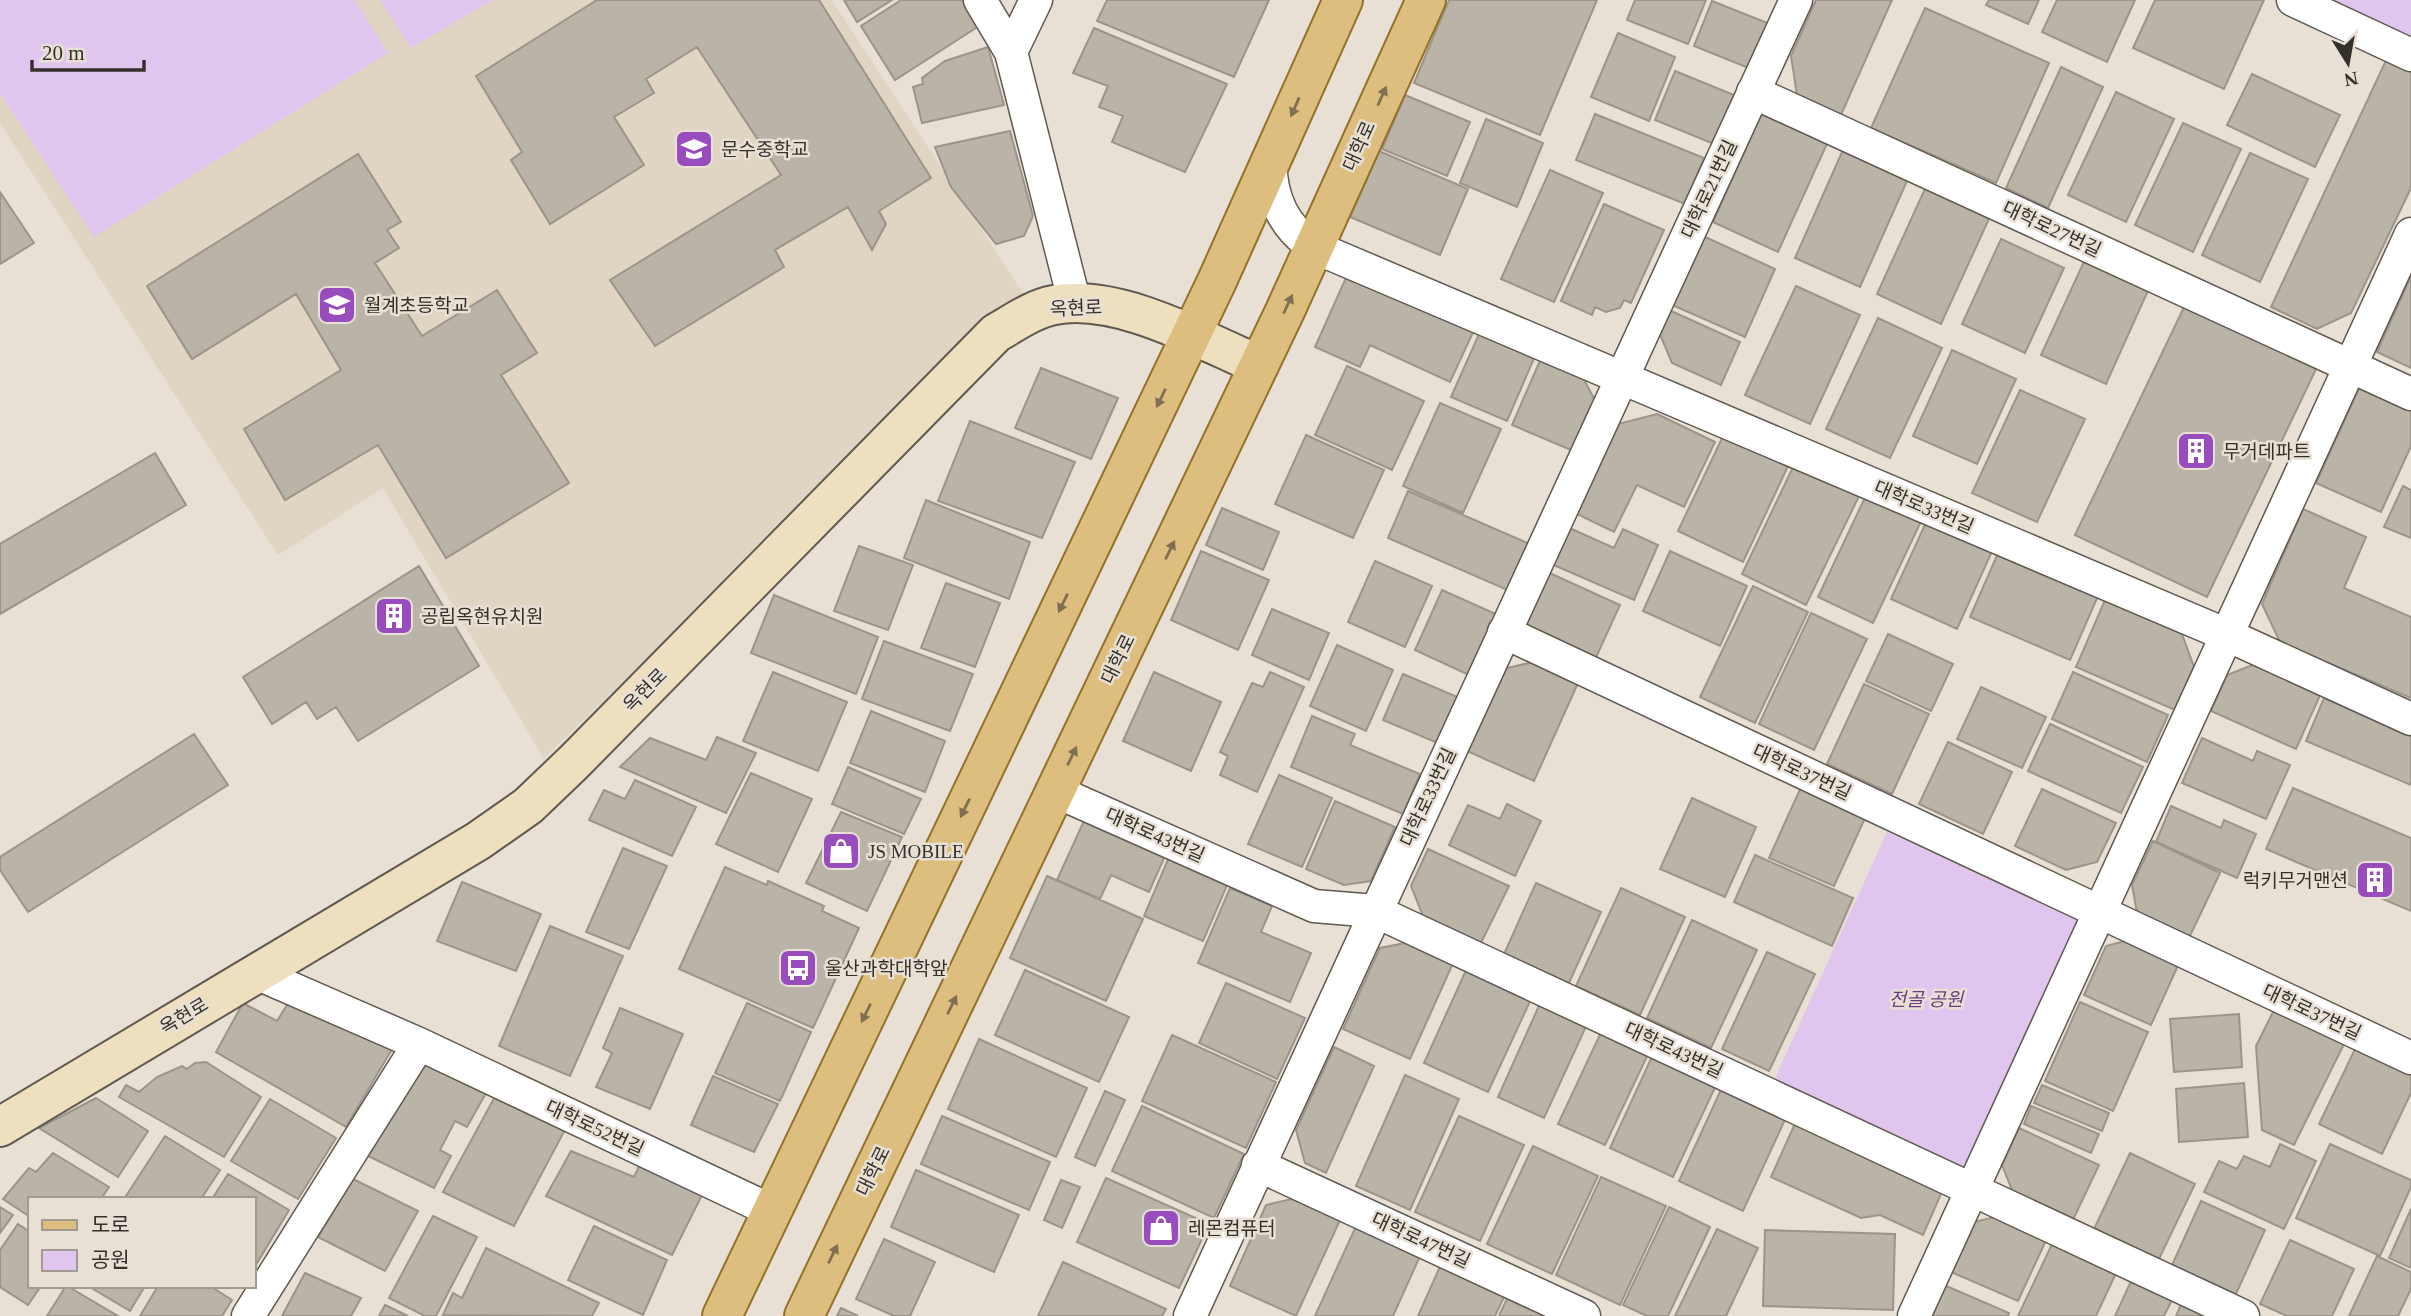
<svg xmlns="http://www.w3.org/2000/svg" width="2411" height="1316" viewBox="0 0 2411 1316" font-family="'Times New Roman','Noto Sans KR',serif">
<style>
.built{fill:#e0d5c2}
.green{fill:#e0c5ef}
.building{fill:#bab3a7;stroke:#9c9489;stroke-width:2}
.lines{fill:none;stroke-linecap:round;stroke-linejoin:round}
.minor-casing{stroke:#60594f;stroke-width:35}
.secondary-casing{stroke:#60594f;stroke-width:42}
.primary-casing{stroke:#94712b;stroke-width:42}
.minor{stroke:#fff;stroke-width:32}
.secondary{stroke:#eedfbf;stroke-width:38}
.primary{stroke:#debe7f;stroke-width:38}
.oneway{fill:#807051}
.labels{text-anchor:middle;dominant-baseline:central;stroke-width:5;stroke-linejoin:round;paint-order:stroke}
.street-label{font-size:19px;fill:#34312c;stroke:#e8e0d4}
.poi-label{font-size:19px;fill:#34312c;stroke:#e8e0d4;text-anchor:start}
.park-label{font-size:19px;font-style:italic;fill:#6b3d82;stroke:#e8e0d4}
</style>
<rect width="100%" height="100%" fill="#e8e0d4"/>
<!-- built -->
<path class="built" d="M0,0H832L1027,299L729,578L544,759L383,488L278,555L0,123Z"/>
<!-- green -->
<path class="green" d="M0,0H355L388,53L94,237L0,93Z
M380,0H493L411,48Z
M2333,0H2411V36Z
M1887,832L2080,918L1962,1169L1775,1078Z"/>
<!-- building -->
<path class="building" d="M597,0H819L931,178L879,211L886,224L872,250L848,207L775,250L784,267L655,346L610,280L781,175L697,47L646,79L654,93L614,117L644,165L550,224L511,160L522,152L476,76Z
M844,0H892L857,22Z
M901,0H962L979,26L895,80L861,26Z
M1107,0H1269L1234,77L1097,21Z
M1449,0H1597L1540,135L1414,83Z
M1635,0H1706L1688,44L1627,20Z
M1816,0H1892L1841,115L1797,95L1791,56Z
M1989,0H2039L2028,24L1986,5Z
M2057,0H2135L2107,62L2042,32Z
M2155,0H2264L2224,89L2133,48Z
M1712,1L1770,24L1751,69L1694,46Z
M1925,8L2049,63L1996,183L1871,128Z
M1094,28L1227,84L1185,172L1112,142L1123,116L1099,107L1108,86L1073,73Z
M1618,33L1675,57L1649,121L1591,97Z
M988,47L1004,105L922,123L913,87L923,84L922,78L945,61Z
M2388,56L2411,67V188L2351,313L2317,329L2271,307Z
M2061,67L2103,87L2048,208L2006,188Z
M1675,71L1734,95L1714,144L1655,120Z
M2252,74L2340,115L2315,167L2227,125Z
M2116,92L2174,119L2126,222L2068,195Z
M1405,95L1470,122L1447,176L1382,149Z
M1764,108L1830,137L1778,252L1713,222Z
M1595,114L1704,158L1685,204L1576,160Z
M1486,119L1543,143L1517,207L1460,183Z
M2183,123L2241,149L2193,252L2135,225Z
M1010,131L1033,216L1024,236L996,244L951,187L935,147Z
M1846,143L1911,172L1860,287L1795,258Z
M1379,151L1468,189L1440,255L1350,217Z
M2250,153L2308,179L2260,282L2202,255Z
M358,154L401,222L387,230L399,248L375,263L422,336L497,290L537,353L501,375L569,483L446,558L378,445L285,500L244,429L341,370L296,294L192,359L147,286Z
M1550,170L1603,193L1554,302L1501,279Z
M1929,180L1993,210L1941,324L1877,294Z
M0,192L34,243L0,264Z
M1604,204L1664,230L1631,303L1624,300L1620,308L1606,312L1595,307L1592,315L1561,301Z
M1703,236L1775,269L1745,337L1672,305Z
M2001,239L2064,268L2025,353L1962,324Z
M2087,255L2151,284L2106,384L2041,355Z
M1349,271L1475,328L1450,382L1370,345L1360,367L1315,347Z
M2411,276V368L2377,352Z
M1796,286L1860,315L1810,424L1745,395Z
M2185,305L2317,367L2207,597L2075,535Z
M1669,310L1740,342L1721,385L1672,363L1659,332Z
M1878,318L1942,348L1890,458L1826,429Z
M1483,325L1538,349L1507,421L1451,397Z
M1952,350L2016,379L1977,464L1913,436Z
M1542,356L1580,372L1598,406L1578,453L1512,425Z
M1347,366L1424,401L1392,470L1315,435Z
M1041,368L1118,398L1091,459L1015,428Z
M2361,384L2411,406V446L2381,512L2316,483Z
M2020,390L2085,419L2037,522L1972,493Z
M1440,403L1501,429L1463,513L1403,486Z
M1657,414L1715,442L1684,507L1637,485L1614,532L1573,512L1614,425Z
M970,421L1075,462L1042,538L938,501Z
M1724,434L1789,464L1743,562L1678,531Z
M1306,435L1384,470L1353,538L1275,504Z
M155,453L186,505L0,614V544Z
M1795,463L1860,494L1806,605L1742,574Z
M2403,486L2411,490V538L2384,527Z
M1869,489L1924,515L1873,623L1818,597Z
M1408,491L1532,545L1512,592L1388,538Z
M926,500L1030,542L1009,599L904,558Z
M1222,508L1279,532L1263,570L1206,545Z
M2303,509L2366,537L2344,588L2411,617V698L2280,642L2262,604Z
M1928,518L1994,547L1957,629L1891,599Z
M1565,526L1614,548L1623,529L1658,545L1634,600L1549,563Z
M859,546L913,565L888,630L834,611Z
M1201,551L1269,580L1238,650L1171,620Z
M1670,551L1747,586L1720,646L1643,611Z
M1998,553L2098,596L2070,660L1970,617Z
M1375,561L1432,586L1405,647L1348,622Z
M419,566L479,666L358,741L336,707L317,719L306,702L272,724L243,677Z
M1543,570L1620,605L1593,664L1516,629Z
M946,583L1000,603L975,667L921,648Z
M1753,586L1808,612L1755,723L1700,697Z
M1442,590L1498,615L1471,676L1415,650Z
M774,595L878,637L856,694L751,653Z
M2105,600L2182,634L2194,667L2175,710L2076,667Z
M1272,609L1329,633L1309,680L1252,655Z
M1811,613L1867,639L1814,750L1759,724Z
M1888,634L1953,664L1931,711L1866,681Z
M884,641L973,674L950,731L862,699Z
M1337,645L1393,670L1366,731L1310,706Z
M1533,662L1578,683L1534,781L1467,751L1503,669Z
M2255,664L2321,693L2296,749L2211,711L2227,675Z
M773,672L847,702L818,771L743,741Z
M1154,672L1221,702L1191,771L1123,741Z
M1270,672L1304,687L1257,792L1220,775L1228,756L1220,752L1252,683L1263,687Z
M2073,672L2168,715L2147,762L2052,719Z
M1403,674L1460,698L1440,744L1383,720Z
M1864,684L1929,714L1892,794L1827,764Z
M1981,687L2046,717L2022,768L1957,739Z
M2324,698L2411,736V785L2306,741Z
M871,711L945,741L925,792L850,763Z
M1312,716L1355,734L1350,745L1420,774L1403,814L1291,767Z
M2050,724L2143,767L2121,813L2028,771Z
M194,734L228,785L28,912L0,870V857Z
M717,737L756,753L726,813L620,767L650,738L706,760Z
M2202,738L2253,761L2257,751L2290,765L2266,819L2182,783Z
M1948,742L2012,772L1983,834L1919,804Z
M848,767L921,799L904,834L832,804Z
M751,773L812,799L778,872L716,844Z
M1279,775L1332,798L1302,867L1248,844Z
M635,780L696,807L672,856L589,820L604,790L625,799Z
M1801,787L1866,816L1834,886L1769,858Z
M2293,788L2411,838V911L2266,849Z
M2042,789L2116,823L2097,862L2066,870L2015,846Z
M1692,798L1756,827L1725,897L1660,869Z
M1335,801L1395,827L1371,881L1344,885L1306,869Z
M1507,804L1541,821L1515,876L1449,845L1468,805L1500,819Z
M2171,806L2221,828L2224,820L2256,834L2237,878L2156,842Z
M841,812L902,837L867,911L806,883Z
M1088,812L1169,847L1149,892L1111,875L1100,899L1057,880Z
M2153,841L2220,873L2189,938L2137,913L2132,885Z
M623,848L667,866L629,949L586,932Z
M1428,849L1509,886L1481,943L1423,916L1411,886Z
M1172,850L1231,876L1203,941L1144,916Z
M1755,855L1853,898L1832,946L1734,902Z
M725,867L767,885L768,881L824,906L822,911L859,928L813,1028L679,969Z
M1047,876L1143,919L1106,1001L1010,958Z
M462,882L541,914L516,971L437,941Z
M1536,883L1601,912L1569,983L1504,954Z
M1230,888L1272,906L1261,932L1311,953L1290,1002L1198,963Z
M1621,888L1685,917L1640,1015L1576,986Z
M1692,920L1757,950L1711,1048L1647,1018Z
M550,926L623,956L570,1076L499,1046Z
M2136,938L2181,959L2151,1025L2084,995L2106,946Z
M1410,942L1454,961L1410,1059L1343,1029L1380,948Z
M1767,952L1815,974L1769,1071L1722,1049Z
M1467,968L1532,997L1488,1092L1424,1063Z
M1025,970L1129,1017L1099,1082L995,1035Z
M1226,983L1305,1018L1277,1079L1199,1043Z
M295,992L394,1046L346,1127L216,1052L243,1003L277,1021Z
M1542,999L1589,1020L1544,1118L1498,1097Z
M2080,1002L2148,1032L2113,1111L2045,1081Z
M747,1003L811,1032L780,1101L715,1073Z
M620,1008L683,1034L650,1109L596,1087L612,1053L603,1048Z
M2275,1008L2345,1042L2294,1145L2262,1130L2256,1046Z
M2239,1014L2242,1067L2174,1072L2170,1019Z
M1604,1026L1651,1048L1605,1145L1558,1124Z
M1172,1035L1276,1082L1246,1148L1142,1101Z
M979,1039L1087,1088L1056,1157L948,1109Z
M1334,1047L1374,1066L1326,1173L1305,1163L1296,1130Z
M2355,1049L2411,1075V1093L2382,1154L2319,1124Z
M1655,1050L1719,1079L1673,1177L1610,1148Z
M206,1062L261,1097L224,1157L119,1097L126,1085L139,1092L157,1077L182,1066L187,1069L195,1063Z
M443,1063L490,1086L467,1127L455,1121L440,1150L451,1156L434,1188L364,1154L416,1067Z
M1405,1075L1459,1099L1410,1210L1356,1186Z
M713,1076L778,1104L754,1152L691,1125Z
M1724,1083L1788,1113L1743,1211L1679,1181Z
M2244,1083L2248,1137L2179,1142L2176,1089Z
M2042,1085L2109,1113L2102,1131L2034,1103Z
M498,1091L568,1124L514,1226L443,1192Z
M1105,1091L1125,1100L1095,1166L1075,1157Z
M96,1098L148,1131L118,1177L39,1128Z
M270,1099L336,1138L298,1199L231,1161Z
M1142,1106L1244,1154L1214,1218L1112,1171Z
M2031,1106L2099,1134L2091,1153L2024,1124Z
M942,1116L1050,1162L1029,1210L921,1164Z
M1459,1116L1524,1145L1480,1241L1415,1212Z
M1797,1119L1945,1185L1923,1235L1880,1215L1861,1218L1771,1177Z
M2019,1128L2099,1165L2072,1222L2014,1195L2002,1165Z
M165,1136L220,1170L201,1199H124Z
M2280,1144L2316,1161L2284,1229L2204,1192L2219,1161L2237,1169L2244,1156L2270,1167Z
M2330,1144L2411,1180V1187L2380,1256L2296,1218Z
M1533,1146L1598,1176L1552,1274L1487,1244Z
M571,1151L634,1177L644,1156L706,1187L672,1255L546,1196Z
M53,1153L109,1187L101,1199H30V1217L3,1199L29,1168L36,1172Z
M2130,1153L2195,1184L2159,1259L2094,1229Z
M916,1170L1019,1215L994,1272L891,1227Z
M228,1174L289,1210L254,1268V1199H212Z
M1601,1177L1666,1206L1620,1305L1556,1275Z
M1106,1178L1209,1224L1179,1288L1077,1242Z
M353,1179L418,1211L385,1271L318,1237Z
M1061,1180L1080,1187L1062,1228L1044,1220Z
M1296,1198L1341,1218L1296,1316L1230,1286L1266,1205Z
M2201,1201L2265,1230L2236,1294L2172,1265Z
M0,1207L13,1215L0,1233Z
M1669,1207L1710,1227L1668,1316H1647L1623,1305Z
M2411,1209V1268L2389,1258Z
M2003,1215L2048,1236L2018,1301L1951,1272L1974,1222Z
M433,1216L477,1237L436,1316H425L389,1298Z
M18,1224L30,1232V1286H41L28,1305L0,1287V1250Z
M594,1226L667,1260L643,1315L568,1280Z
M1356,1226L1421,1254L1393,1316H1315Z
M1717,1229L1758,1248L1726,1316H1675Z
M1765,1230L1895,1234L1893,1310L1763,1306Z
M884,1239L935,1262L910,1316H894L856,1299Z
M2054,1240L2118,1269L2096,1316H2018Z
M2290,1240L2354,1269L2332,1316H2287L2260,1304Z
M486,1248L599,1303L592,1316L443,1315L453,1293L462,1298Z
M2377,1256L2411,1272V1289L2398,1316H2349Z
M1063,1262L1166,1309L1162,1316H1038Z
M1442,1262L1507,1291L1495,1316H1418Z
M305,1273L361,1298L351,1316H282Z
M2132,1279L2173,1298L2164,1316H2115Z
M1944,1285L2009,1313L2008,1316H1931Z
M66,1286H67L118,1316H47Z
M88,1286H145L130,1311Z
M158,1286H210L232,1300L222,1316H140Z
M1510,1292L1564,1316H1499Z
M2182,1302L2213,1316H2176Z
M385,1305L408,1316H379Z
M841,1308L858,1316H837Z"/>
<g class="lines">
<defs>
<path id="minor" d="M980,0L1011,52L1075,304
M2293,0L2411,55
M1011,52L1036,0
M1753,92L2411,394
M1270,161C1271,198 1283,227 1314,247L2227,635L2411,719
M1504,632L2411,1058
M1055,791L1314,906L1375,911L2243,1316
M256,973L419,1044L772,1211
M1258,1165L1584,1316
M248,1316L419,1044
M1190,1316L1796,0
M1914,1316L2411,234"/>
<path id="secondary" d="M0,1127L478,841L528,806L574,762L996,333C1014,323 1033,309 1054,305C1118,293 1201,340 1259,365"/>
<path id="primary" d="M722,1316L1217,281L1343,0
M804,1316L1285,311L1426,0"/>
</defs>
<!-- minor casing -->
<use href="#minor" class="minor-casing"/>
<!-- secondary casing -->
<use href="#secondary" class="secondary-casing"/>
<!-- primary casing -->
<use href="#primary" class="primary-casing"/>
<!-- minor -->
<use href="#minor" class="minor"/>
<!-- secondary -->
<use href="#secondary" class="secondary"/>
<!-- primary -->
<use href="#primary" class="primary"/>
</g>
<!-- one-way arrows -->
<defs><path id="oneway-solid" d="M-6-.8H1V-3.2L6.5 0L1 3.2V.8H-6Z" transform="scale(1.75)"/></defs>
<g class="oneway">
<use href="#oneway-solid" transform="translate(1382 96) rotate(-66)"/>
<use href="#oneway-solid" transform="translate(1295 107) rotate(114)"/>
<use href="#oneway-solid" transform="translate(1288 304) rotate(-65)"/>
<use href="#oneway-solid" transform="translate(1161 398) rotate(116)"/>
<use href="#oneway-solid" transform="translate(1170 550) rotate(-64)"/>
<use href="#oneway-solid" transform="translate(1063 603) rotate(116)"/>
<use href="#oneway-solid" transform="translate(1072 756) rotate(-64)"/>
<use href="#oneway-solid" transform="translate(965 808) rotate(116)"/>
<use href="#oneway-solid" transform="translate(952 1005) rotate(-64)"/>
<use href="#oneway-solid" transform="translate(866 1013) rotate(116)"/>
<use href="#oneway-solid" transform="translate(833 1254) rotate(-64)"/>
</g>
<!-- icons -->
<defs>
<symbol id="school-square" viewBox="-11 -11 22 22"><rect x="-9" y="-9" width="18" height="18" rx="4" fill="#994cbd" stroke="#e8e0d4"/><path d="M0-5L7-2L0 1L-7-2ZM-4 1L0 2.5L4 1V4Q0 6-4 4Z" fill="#fff"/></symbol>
<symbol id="building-square" viewBox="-11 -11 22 22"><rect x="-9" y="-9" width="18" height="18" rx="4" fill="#994cbd" stroke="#e8e0d4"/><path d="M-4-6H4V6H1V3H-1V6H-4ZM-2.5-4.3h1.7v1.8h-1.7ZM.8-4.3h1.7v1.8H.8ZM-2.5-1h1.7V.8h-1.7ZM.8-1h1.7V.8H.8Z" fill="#fff"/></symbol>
<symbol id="shop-square" viewBox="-11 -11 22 22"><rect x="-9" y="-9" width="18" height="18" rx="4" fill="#994cbd" stroke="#e8e0d4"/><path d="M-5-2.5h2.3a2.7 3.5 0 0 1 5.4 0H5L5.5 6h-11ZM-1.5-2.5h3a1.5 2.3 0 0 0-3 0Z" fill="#fff"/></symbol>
<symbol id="bus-square" viewBox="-11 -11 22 22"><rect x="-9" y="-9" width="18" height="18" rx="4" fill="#994cbd" stroke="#e8e0d4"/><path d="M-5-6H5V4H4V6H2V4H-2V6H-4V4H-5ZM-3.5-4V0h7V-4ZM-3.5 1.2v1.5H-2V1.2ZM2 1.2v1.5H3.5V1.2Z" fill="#fff"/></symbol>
</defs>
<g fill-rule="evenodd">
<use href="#school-square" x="672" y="127" width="44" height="44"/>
<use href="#school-square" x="315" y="283" width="44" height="44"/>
<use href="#building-square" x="2174" y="429" width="44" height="44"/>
<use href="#building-square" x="372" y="594" width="44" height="44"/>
<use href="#shop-square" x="819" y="829" width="44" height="44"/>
<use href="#building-square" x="2353" y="858" width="44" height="44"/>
<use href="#bus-square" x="776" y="946" width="44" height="44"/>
<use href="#shop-square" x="1139" y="1206" width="44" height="44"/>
</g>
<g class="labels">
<!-- street labels -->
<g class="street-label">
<text transform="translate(1359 146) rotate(-66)">대학로</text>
<text transform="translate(1709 189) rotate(-65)">대학로21번길</text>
<text transform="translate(2052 229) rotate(25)">대학로27번길</text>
<text transform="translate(1076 308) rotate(-2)">옥현로</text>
<text transform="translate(1924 507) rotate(23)">대학로33번길</text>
<text transform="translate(1118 659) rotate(-64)">대학로</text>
<text transform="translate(645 690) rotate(-45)">옥현로</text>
<text transform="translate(1802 772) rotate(25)">대학로37번길</text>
<text transform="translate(1428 797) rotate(-65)">대학로33번길</text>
<text transform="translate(1155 835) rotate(24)">대학로43번길</text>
<text transform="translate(2312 1012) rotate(25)">대학로37번길</text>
<text transform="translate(184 1016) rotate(-31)">옥현로</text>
<text transform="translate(1674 1050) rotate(25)">대학로43번길</text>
<text transform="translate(595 1128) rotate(25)">대학로52번길</text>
<text transform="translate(873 1171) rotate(-64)">대학로</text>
<text transform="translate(1421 1240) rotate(25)">대학로47번길</text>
</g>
<!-- poi labels -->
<g class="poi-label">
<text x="721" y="149">문수중학교</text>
<text x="364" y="305">월계초등학교</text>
<text x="2223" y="451">무거데파트</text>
<text x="421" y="616">공립옥현유치원</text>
<text x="868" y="851">JS MOBILE</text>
<text x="2348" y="880" text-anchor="end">럭키무거맨션</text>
<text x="825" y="968">울산과학대학앞</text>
<text x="1188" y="1228">레몬컴퓨터</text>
</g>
<!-- park labels -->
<g class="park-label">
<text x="1926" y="999">전골 공원</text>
</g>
</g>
<!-- legend -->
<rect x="28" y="1197" width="228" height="91" fill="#e8e0d4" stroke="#a09a91" stroke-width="2"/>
<rect x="42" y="1220" width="35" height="10" fill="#debe7f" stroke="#a09a91" stroke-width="2"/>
<text x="91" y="1232" font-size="21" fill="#34312c">도로</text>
<rect x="42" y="1250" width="35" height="21" fill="#e0c5ef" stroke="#a09a91" stroke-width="2"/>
<text x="91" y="1267" font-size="21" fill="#34312c">공원</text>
<!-- north arrow -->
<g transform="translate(2348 63) rotate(169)" stroke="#e8e0d4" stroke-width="5" paint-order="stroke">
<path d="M0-5L12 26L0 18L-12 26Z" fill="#34312c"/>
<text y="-10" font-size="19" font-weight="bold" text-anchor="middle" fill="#34312c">N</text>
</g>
<!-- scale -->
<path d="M32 60v10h112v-10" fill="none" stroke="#34312c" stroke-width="3.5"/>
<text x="42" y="60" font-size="21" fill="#34312c" stroke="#e8e0d4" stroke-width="5" paint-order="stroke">20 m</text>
</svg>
